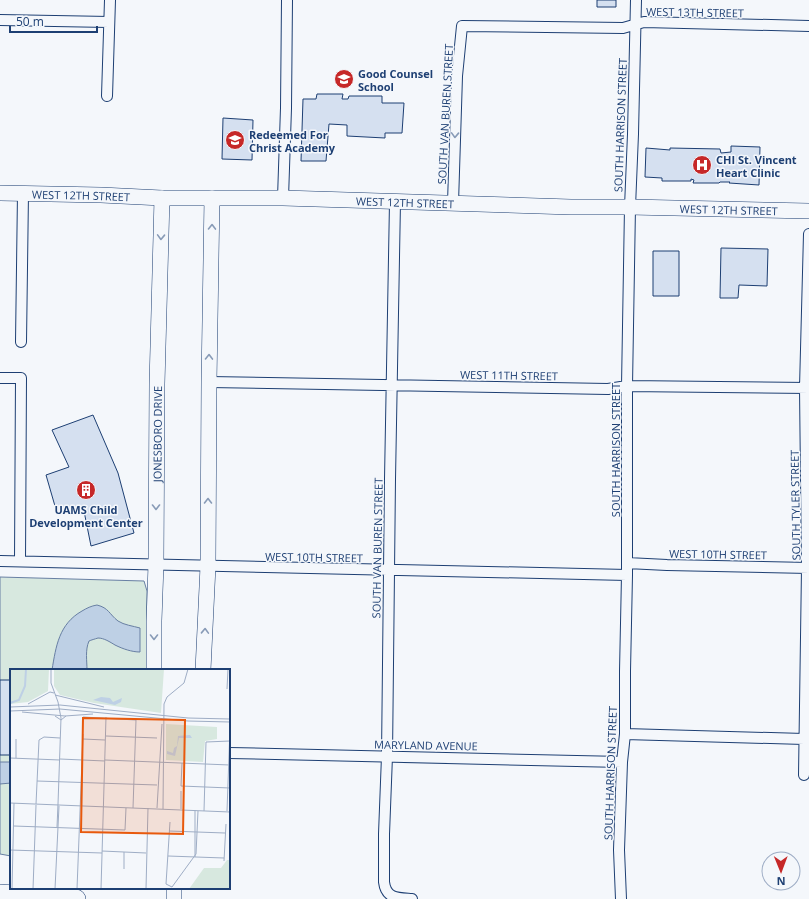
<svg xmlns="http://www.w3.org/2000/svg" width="809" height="899" viewBox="0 0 809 899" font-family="'Open Sans',sans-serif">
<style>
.green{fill:#d7e8df;stroke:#687fa3}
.water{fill:#bed0e5;stroke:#687fa3}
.building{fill:#d5e0f0;stroke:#1d3f73}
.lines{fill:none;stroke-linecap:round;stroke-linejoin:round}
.street-casing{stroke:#1d3f73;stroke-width:12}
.secondary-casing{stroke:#1d3f73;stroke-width:16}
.highway-casing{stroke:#1d3f73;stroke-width:20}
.street{stroke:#f4f7fb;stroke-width:10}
.secondary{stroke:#f4f7fb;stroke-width:15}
.highway{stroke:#f4f7fb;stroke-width:19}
.oneway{stroke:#889bb7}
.labels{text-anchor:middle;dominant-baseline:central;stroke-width:3;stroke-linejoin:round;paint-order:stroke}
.street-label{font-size:11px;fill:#1d3f73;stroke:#f4f7fb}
.poi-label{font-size:11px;font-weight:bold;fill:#1d3f73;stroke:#f4f7fb;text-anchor:start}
.inset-river{fill:none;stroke:#bed0e5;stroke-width:2}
.inset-road{fill:none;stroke:#9eadc5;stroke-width:1}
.view{fill:#e8590c;fill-opacity:0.15;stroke:#e8590c;stroke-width:2}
.inset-edge{fill:none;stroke:#1d3f73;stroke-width:2}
</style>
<rect width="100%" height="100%" fill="#f4f7fb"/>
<!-- green -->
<path class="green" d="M0,577L144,581L147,591V670H11V856L0,854Z"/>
<!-- water -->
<path class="water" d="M97,605C109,608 109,614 118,621C124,625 133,626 140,628V652C132,652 123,649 115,645C110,642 104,638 98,638C95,639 91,640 89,641C85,650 87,661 87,670H52C56,646 59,624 82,611C87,608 91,606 97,605Z
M0,762H11V783L0,784Z"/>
<!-- building -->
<path class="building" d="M597,0H616V7H597Z
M317,94H343L342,99H348L349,96H382V103H404L402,133H385V138L347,136V125L329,124L326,161H301L303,99H316Z
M223,118L253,120L252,160L222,159Z
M731,146L760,147L759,185L729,183L730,182H720L719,183H693L694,180L691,179V181H662V178L645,177L646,148L670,150V148L720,149L721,153L731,152Z
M721,248L768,249L767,286L739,285L738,298H720Z
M653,251H679V296H653Z
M93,415L118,473L134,533L91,546L83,506L57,513L46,475L69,467L52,430Z
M0,680H11V755H0Z"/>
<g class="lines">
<defs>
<path id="street" d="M0,20L109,22
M107,96L110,0
M283,198L286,108L287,0
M395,202L390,479L387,756L384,834V882C386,899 398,898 412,899
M453,203L457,76L462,26L623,28L644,22L809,26
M21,342L23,193
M0,378H21L20,561
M209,382L608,389L627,386L809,388
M0,561L627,575
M627,563L667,565L809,568
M625,734L804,739
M229,753L622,762
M804,775L807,568L805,388L809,234
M621,899L619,850L622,762L625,734V671L627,575V386L630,207L633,134L636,0"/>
<g id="secondary">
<path id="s1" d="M0,193L101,195L162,198H283L571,207H630L809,211"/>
<path id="s2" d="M154,670V621L156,564L157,384L162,198"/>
<path d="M203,670L208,566L209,382L212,198"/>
<path d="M174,899V888"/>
</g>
<path id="highway" d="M0,894L76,899"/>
</defs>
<!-- street casing -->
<use href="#street" class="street-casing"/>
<!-- secondary casing -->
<use href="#secondary" class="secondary-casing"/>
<!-- highway casing -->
<use href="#highway" class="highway-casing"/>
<!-- street -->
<use href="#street" class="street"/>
<!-- secondary -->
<use href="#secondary" class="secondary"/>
<!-- highway -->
<use href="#highway" class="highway"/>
</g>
<!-- one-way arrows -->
<defs><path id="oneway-chevron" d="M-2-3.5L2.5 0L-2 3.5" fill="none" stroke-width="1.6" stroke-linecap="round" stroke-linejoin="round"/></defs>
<g class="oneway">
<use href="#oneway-chevron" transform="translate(455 135) rotate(92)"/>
<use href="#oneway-chevron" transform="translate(212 227) rotate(-89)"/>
<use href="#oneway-chevron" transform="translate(161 237) rotate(92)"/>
<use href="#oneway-chevron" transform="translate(209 357) rotate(-89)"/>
<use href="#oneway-chevron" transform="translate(208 501) rotate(-90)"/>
<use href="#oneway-chevron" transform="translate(156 507) rotate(90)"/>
<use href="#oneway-chevron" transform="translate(205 631) rotate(-88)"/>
<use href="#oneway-chevron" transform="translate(154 637) rotate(90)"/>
</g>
<!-- icons -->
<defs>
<symbol id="school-disc" viewBox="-11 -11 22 22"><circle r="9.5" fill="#c62828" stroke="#f4f7fb"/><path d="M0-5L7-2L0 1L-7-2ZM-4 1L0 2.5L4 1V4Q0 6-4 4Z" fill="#fff"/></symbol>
<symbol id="hospital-disc" viewBox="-11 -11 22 22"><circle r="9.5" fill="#c62828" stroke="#f4f7fb"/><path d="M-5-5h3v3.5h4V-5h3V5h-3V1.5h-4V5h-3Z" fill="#fff"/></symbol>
<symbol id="building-disc" viewBox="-11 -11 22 22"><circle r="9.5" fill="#c62828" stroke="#f4f7fb"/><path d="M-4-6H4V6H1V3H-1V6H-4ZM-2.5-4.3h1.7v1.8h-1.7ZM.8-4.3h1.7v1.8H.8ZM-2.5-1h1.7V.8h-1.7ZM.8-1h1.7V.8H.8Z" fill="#fff"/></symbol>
</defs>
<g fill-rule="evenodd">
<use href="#school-disc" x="333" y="68" width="22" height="22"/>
<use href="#school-disc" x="224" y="129" width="22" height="22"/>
<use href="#hospital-disc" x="691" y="154" width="22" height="22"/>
<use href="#building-disc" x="75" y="479" width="22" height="22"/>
</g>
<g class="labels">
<!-- street labels -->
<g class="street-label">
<text transform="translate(695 12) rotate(1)">WEST 13TH STREET</text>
<text transform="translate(445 114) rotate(-87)">SOUTH VAN BUREN STREET</text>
<text transform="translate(620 125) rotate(-88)">SOUTH HARRISON STREET</text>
<text stroke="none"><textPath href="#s1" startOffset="81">WEST 12TH STREET</textPath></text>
<text stroke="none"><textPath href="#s1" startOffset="405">WEST 12TH STREET</textPath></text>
<text stroke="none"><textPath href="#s1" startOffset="729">WEST 12TH STREET</textPath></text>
<text transform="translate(509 375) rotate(1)">WEST 11TH STREET</text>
<text stroke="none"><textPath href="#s2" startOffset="236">JONESBORO DRIVE</textPath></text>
<text transform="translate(615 450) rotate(-90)">SOUTH HARRISON STREET</text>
<text transform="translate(795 505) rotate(-91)">SOUTH TYLER STREET</text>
<text transform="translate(377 548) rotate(-89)">SOUTH VAN BUREN STREET</text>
<text transform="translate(718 554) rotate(1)">WEST 10TH STREET</text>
<text transform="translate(314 557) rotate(1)">WEST 10TH STREET</text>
<text transform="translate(426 745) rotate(1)">MARYLAND AVENUE</text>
<text transform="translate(610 773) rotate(-88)">SOUTH HARRISON STREET</text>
</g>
<!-- poi labels -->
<g class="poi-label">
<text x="358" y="73">Good Counsel<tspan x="358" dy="13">School</tspan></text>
<text x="249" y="134">Redeemed For<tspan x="249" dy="13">Christ Academy</tspan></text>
<text x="716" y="159">CHI St. Vincent<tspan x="716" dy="13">Heart Clinic</tspan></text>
<text x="86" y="509" text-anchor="middle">UAMS Child<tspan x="86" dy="13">Development Center</tspan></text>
</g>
</g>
<!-- overview -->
<g transform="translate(10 669)">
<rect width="220" height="220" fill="#f4f7fb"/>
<path d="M0,0H39L38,22L18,33L0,35ZM154,0L151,44L84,34L50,26L44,17V0ZM156,55L207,58V70L195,72L193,93L156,91ZM217,191H220V220H179L194,199H211Z" fill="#d7e8df"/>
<path d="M91,28L100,29L103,33L112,29L111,33L105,36L83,31ZM180,66L182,69H169L165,87L157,85V82L163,84L164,79L167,77L168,67Z" fill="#bed0e5"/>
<path class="inset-river" d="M0,34L9,31L15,17L16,0"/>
<path class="inset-road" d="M41,0V14L48,33M217,20L218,0M45,26L94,38M48,33L51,49L48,135M18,35L40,23L44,24M0,38L50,36L178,49L220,50M0,42L50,40L178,52L220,53M12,43L55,47L83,45M45,47L51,51L56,47M73,48L126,51L123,139M96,67L147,69M73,70L95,71M0,89L50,91M6,89V70M50,90L95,92M95,91L220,96M172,94L171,117L220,119M27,112L147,116M0,134L220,143M26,135L29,71L34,68L50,69M147,139L152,55M153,140L154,35L157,28L174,14L178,0M171,140V122M194,142L196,73L220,72M217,142L220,59M160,153L156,215L162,218L186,185L188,142M4,157L115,161L116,139M47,158L48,135M159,162L215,164M0,181L92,184M92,182L136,184M158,187L214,189M185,188V141M214,192L216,155M114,200V183M2,220L4,134M23,220L26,136M45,220L49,137M67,220L73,65M91,220L96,48M136,220L138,139"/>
<path class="view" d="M73,49L175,51L173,165L71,163Z"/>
<rect width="220" height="220" class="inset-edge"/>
</g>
<!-- north arrow -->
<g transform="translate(781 871) rotate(179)"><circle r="19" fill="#f4f7fb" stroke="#9eadc5"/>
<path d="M0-3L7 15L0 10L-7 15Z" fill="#c62828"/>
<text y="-6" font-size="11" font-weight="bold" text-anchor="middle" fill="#1d3f73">N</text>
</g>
<!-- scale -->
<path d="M10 26v6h87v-6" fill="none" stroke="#1d3f73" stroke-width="2"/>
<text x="16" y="26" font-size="12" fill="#1d3f73" stroke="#f4f7fb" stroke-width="3" paint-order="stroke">50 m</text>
</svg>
